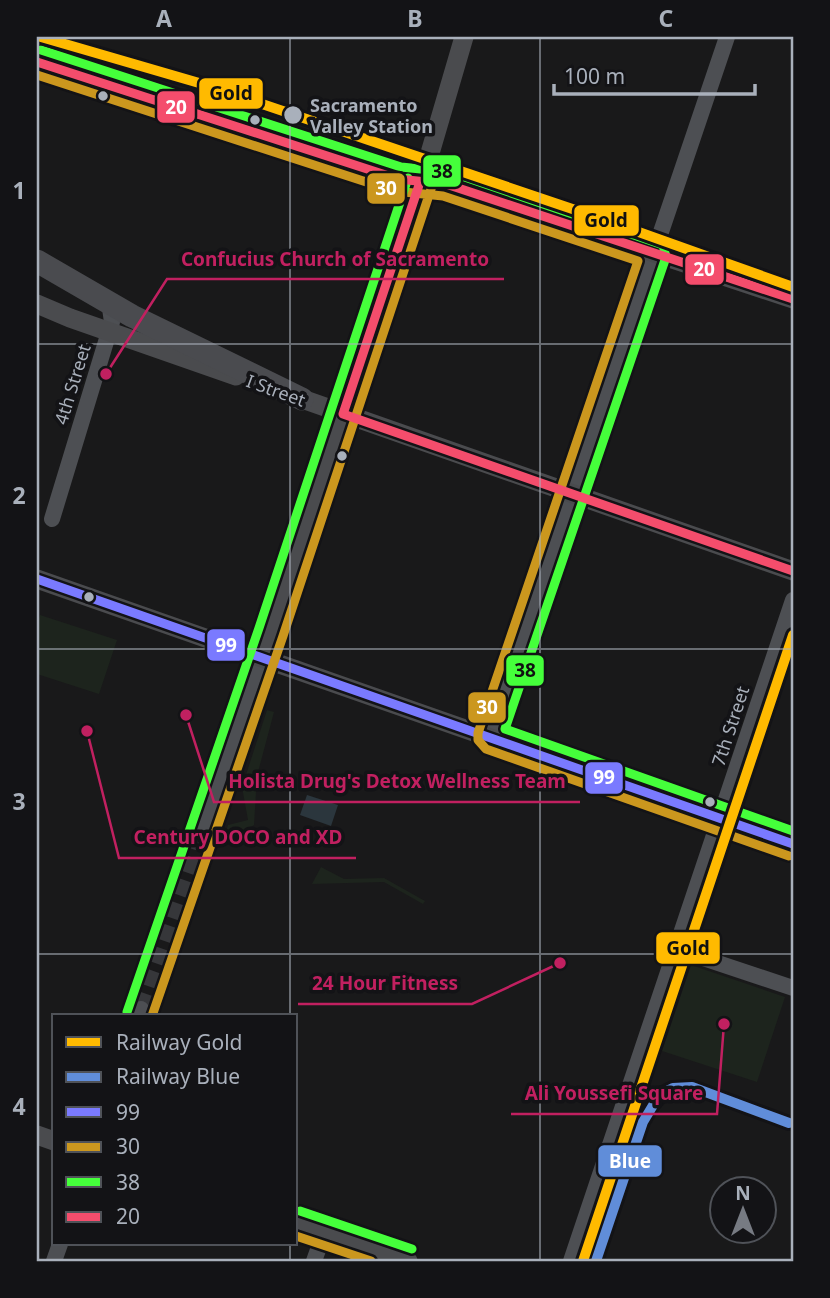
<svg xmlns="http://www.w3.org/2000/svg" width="830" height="1298" viewBox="0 0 830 1298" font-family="'Noto Sans',sans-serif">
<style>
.green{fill:#1d241d}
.water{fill:#2b363d}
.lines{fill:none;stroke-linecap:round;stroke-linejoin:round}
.minor-tunnel{stroke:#36373a;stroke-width:16;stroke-dasharray:16 8;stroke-linecap:butt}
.minor{stroke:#4d4f53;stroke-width:16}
.major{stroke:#4a4b4e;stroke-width:19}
.highway{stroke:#4a4b4f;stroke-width:23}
.bus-1-casing{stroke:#131316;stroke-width:14}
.bus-2-casing{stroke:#131316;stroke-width:14}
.bus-3-casing{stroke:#131316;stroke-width:14}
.bus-4-casing{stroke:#131316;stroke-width:14}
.bus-1{stroke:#7a7aff;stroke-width:9}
.bus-2{stroke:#cb971e;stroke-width:9}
.bus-3{stroke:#45ff3b;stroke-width:9}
.bus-4{stroke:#f44d6c;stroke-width:9}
.rail-1-casing{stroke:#131316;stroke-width:16}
.rail-2-casing{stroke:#131316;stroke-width:16}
.rail-1{stroke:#ffba00;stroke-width:10}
.rail-2{stroke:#608dd9;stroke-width:10}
.grid{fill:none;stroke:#a9b0bb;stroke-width:2;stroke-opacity:0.55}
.bus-dot{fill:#a9b0bb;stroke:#131316;stroke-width:2.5}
.labels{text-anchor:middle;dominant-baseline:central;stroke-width:7;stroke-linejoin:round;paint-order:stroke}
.stop-label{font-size:18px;font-weight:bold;fill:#a9b0bb;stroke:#131316;text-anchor:start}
.street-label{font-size:18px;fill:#a9b0bb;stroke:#131316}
.leader{fill:none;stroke:#c12060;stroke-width:2.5}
.callout-dot{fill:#c12060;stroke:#131316;stroke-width:2.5}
.callout-label{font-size:19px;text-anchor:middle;font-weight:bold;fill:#c12060;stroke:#131316;stroke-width:7;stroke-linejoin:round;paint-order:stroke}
.line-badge{stroke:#131316;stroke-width:2.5}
.badge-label{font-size:19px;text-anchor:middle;font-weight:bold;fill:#fff}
.pale-badge-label{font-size:19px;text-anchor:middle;font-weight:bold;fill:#111}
.neatline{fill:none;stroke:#a9b0bb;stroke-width:2.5}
.grid-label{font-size:23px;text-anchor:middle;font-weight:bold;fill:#a9b0bb}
</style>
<rect width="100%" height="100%" fill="#19191a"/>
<!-- green -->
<path class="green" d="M40,615L117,640L99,694L37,674V625Z
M267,710L274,712L257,776L254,825L222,844L228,825L248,820L242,787Z
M321,867L344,879L384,878L425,901L423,904L384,882L312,884Z
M691,965L785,997L757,1082L662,1051Z"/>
<!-- water -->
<path class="water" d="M307,795L338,805L331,826L300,815Z"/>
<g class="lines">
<!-- minor-tunnel -->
<path class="minor-tunnel" d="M141,1009L203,832"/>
<!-- minor -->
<path class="minor" d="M52,519L112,322L110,308L107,302
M490,737L727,37
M203,832L262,657
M676,949L793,988
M139,1016L141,1009
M54,1261L60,1244
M314,1261L324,1233
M571,1261L793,600"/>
<!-- major -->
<path class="major" d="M420,182L446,184L793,299
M37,304L70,318L236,376
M288,394L793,571
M37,579L793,844
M262,657L428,160L464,37
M37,1135L54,1141
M296,1223L408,1261"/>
<!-- highway -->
<path class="highway" d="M37,261L132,316L302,399"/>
<defs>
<path id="bus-1" d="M37,579L793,844"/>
<path id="bus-2" d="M37,75L394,191L443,196L638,261L478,733V740L486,749L789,856
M152,1016L283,636L432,186
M296,1236L371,1261"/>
<path id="bus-3" d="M41,50L401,167L450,172L663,245L666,257L505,729L793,831
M127,1012L259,628L408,178
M300,1211L412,1249"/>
<path id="bus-4" d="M37,62L398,179L446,184L793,299
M420,182L343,414L793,571"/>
</defs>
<!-- bus-1 casing -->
<use href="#bus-1" class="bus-1-casing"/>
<!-- bus-2 casing -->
<use href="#bus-2" class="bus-2-casing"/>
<!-- bus-3 casing -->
<use href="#bus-3" class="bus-3-casing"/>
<!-- bus-4 casing -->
<use href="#bus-4" class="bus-4-casing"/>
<!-- bus-1 -->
<use href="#bus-1" class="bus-1"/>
<!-- bus-2 -->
<use href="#bus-2" class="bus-2"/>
<!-- bus-3 -->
<use href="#bus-3" class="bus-3"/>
<!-- bus-4 -->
<use href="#bus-4" class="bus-4"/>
<defs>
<path id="rail-1" d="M41,37L206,85L605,220L793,287
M583,1261L793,635"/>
<path id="rail-2" d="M596,1261L643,1122L655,1102L665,1092L673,1088L692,1087L789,1123"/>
</defs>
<!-- rail-1 casing -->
<use href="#rail-1" class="rail-1-casing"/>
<!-- rail-2 casing -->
<use href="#rail-2" class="rail-2-casing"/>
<!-- rail-1 -->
<use href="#rail-1" class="rail-1"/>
<!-- rail-2 -->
<use href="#rail-2" class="rail-2"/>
</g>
<!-- grid -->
<path class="grid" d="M290,37V1016M540,37V1261M37,344H793M37,649H793M37,954H793M290,1244V1261"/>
<!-- markers -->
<g class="bus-dot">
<circle cx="103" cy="96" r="6"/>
<circle cx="293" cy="115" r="10"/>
<circle cx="255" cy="120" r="6"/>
<circle cx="342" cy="456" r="6"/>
<circle cx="89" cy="597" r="6"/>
<circle cx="710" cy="802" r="6"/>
</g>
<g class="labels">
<!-- stop labels -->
<g class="stop-label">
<text x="310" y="105">Sacramento<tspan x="310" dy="21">Valley Station</tspan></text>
</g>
<!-- street labels -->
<g class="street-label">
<text transform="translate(72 384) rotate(-73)">4th Street</text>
<text transform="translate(276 390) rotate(20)">I Street</text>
<text transform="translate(730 726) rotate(-72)">7th Street</text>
</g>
</g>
<!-- callouts -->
<path class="leader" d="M106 374L167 279H504M186 715L214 802H580M87 731L119 858H356M560 963L472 1004H298M724 1024L717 1114H511"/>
<g class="callout-dot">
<circle cx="106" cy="374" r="7"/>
<circle cx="186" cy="715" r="7"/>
<circle cx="87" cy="731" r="7"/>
<circle cx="560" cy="963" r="7"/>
<circle cx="724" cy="1024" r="7"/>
</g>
<g class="callout-label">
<text x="335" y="266">Confucius Church of Sacramento</text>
<text x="397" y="788">Holista Drug's Detox Wellness Team</text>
<text x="238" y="844">Century DOCO and XD</text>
<text x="385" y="990">24 Hour Fitness</text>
<text x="614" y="1100">Ali Youssefi Square</text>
</g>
<g class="line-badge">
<rect x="198" y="77" width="66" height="33" rx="7" fill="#ffba00"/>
<rect x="156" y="90" width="40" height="34" rx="7" fill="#f44d6c"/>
<rect x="422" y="154" width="40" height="34" rx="7" fill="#45ff3b"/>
<rect x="366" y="172" width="40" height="33" rx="7" fill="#cb971e"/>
<rect x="573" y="204" width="67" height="33" rx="7" fill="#ffba00"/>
<rect x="684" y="253" width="41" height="33" rx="7" fill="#f44d6c"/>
<rect x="206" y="628" width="40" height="34" rx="7" fill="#7a7aff"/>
<rect x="505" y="654" width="40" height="33" rx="7" fill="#45ff3b"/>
<rect x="467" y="691" width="40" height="33" rx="7" fill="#cb971e"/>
<rect x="584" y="761" width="40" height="34" rx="7" fill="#7a7aff"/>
<rect x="655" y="931" width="66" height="34" rx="7" fill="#ffba00"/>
<rect x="597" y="1144" width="66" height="34" rx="7" fill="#608dd9"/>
</g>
<g class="badge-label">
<text x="176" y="114">20</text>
<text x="386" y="195">30</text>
<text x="704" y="276">20</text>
<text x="226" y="652">99</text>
<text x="487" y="714">30</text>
<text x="604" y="784">99</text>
<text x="630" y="1168">Blue</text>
</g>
<g class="pale-badge-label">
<text x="231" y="100">Gold</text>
<text x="442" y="178">38</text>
<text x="606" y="227">Gold</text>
<text x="525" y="677">38</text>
<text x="688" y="955">Gold</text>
</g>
<!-- border -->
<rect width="830" height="1298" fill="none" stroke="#131316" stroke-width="77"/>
<!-- legend -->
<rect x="52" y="1014" width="245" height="231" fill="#131316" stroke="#4f5258" stroke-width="2"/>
<rect x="66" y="1037" width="35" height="10" fill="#ffba00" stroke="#4f5258" stroke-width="2"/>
<text x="116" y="1050" font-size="21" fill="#a9b0bb">Railway Gold</text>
<rect x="66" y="1072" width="35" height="10" fill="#608dd9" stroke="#4f5258" stroke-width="2"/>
<text x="116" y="1084" font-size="21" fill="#a9b0bb">Railway Blue</text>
<rect x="66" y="1107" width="35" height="10" fill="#7a7aff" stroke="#4f5258" stroke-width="2"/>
<text x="116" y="1120" font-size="21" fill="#a9b0bb">99</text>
<rect x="66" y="1142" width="35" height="10" fill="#cb971e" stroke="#4f5258" stroke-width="2"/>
<text x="116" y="1154" font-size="21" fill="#a9b0bb">30</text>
<rect x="66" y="1177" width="35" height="10" fill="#45ff3b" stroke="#4f5258" stroke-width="2"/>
<text x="116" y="1190" font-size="21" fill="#a9b0bb">38</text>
<rect x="66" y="1212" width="35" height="10" fill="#f44d6c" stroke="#4f5258" stroke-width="2"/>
<text x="116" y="1224" font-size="21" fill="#a9b0bb">20</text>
<!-- north arrow -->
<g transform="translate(743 1210)"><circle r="33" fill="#131316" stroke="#4f5258" stroke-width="2"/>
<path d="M0-5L12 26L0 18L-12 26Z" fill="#777b83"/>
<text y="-10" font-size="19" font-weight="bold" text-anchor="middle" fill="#a9b0bb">N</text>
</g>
<!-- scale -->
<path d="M554 84v10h201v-10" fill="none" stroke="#a9b0bb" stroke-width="3.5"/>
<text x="564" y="84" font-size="21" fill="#a9b0bb" stroke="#131316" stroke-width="5" paint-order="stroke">100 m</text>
<rect x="38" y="38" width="754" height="1222" class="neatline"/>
<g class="grid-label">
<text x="164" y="27">A</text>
<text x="415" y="27">B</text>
<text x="666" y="27">C</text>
<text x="19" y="199">1</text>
<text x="19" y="504">2</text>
<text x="19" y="810">3</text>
<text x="19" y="1115">4</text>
</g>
</svg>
